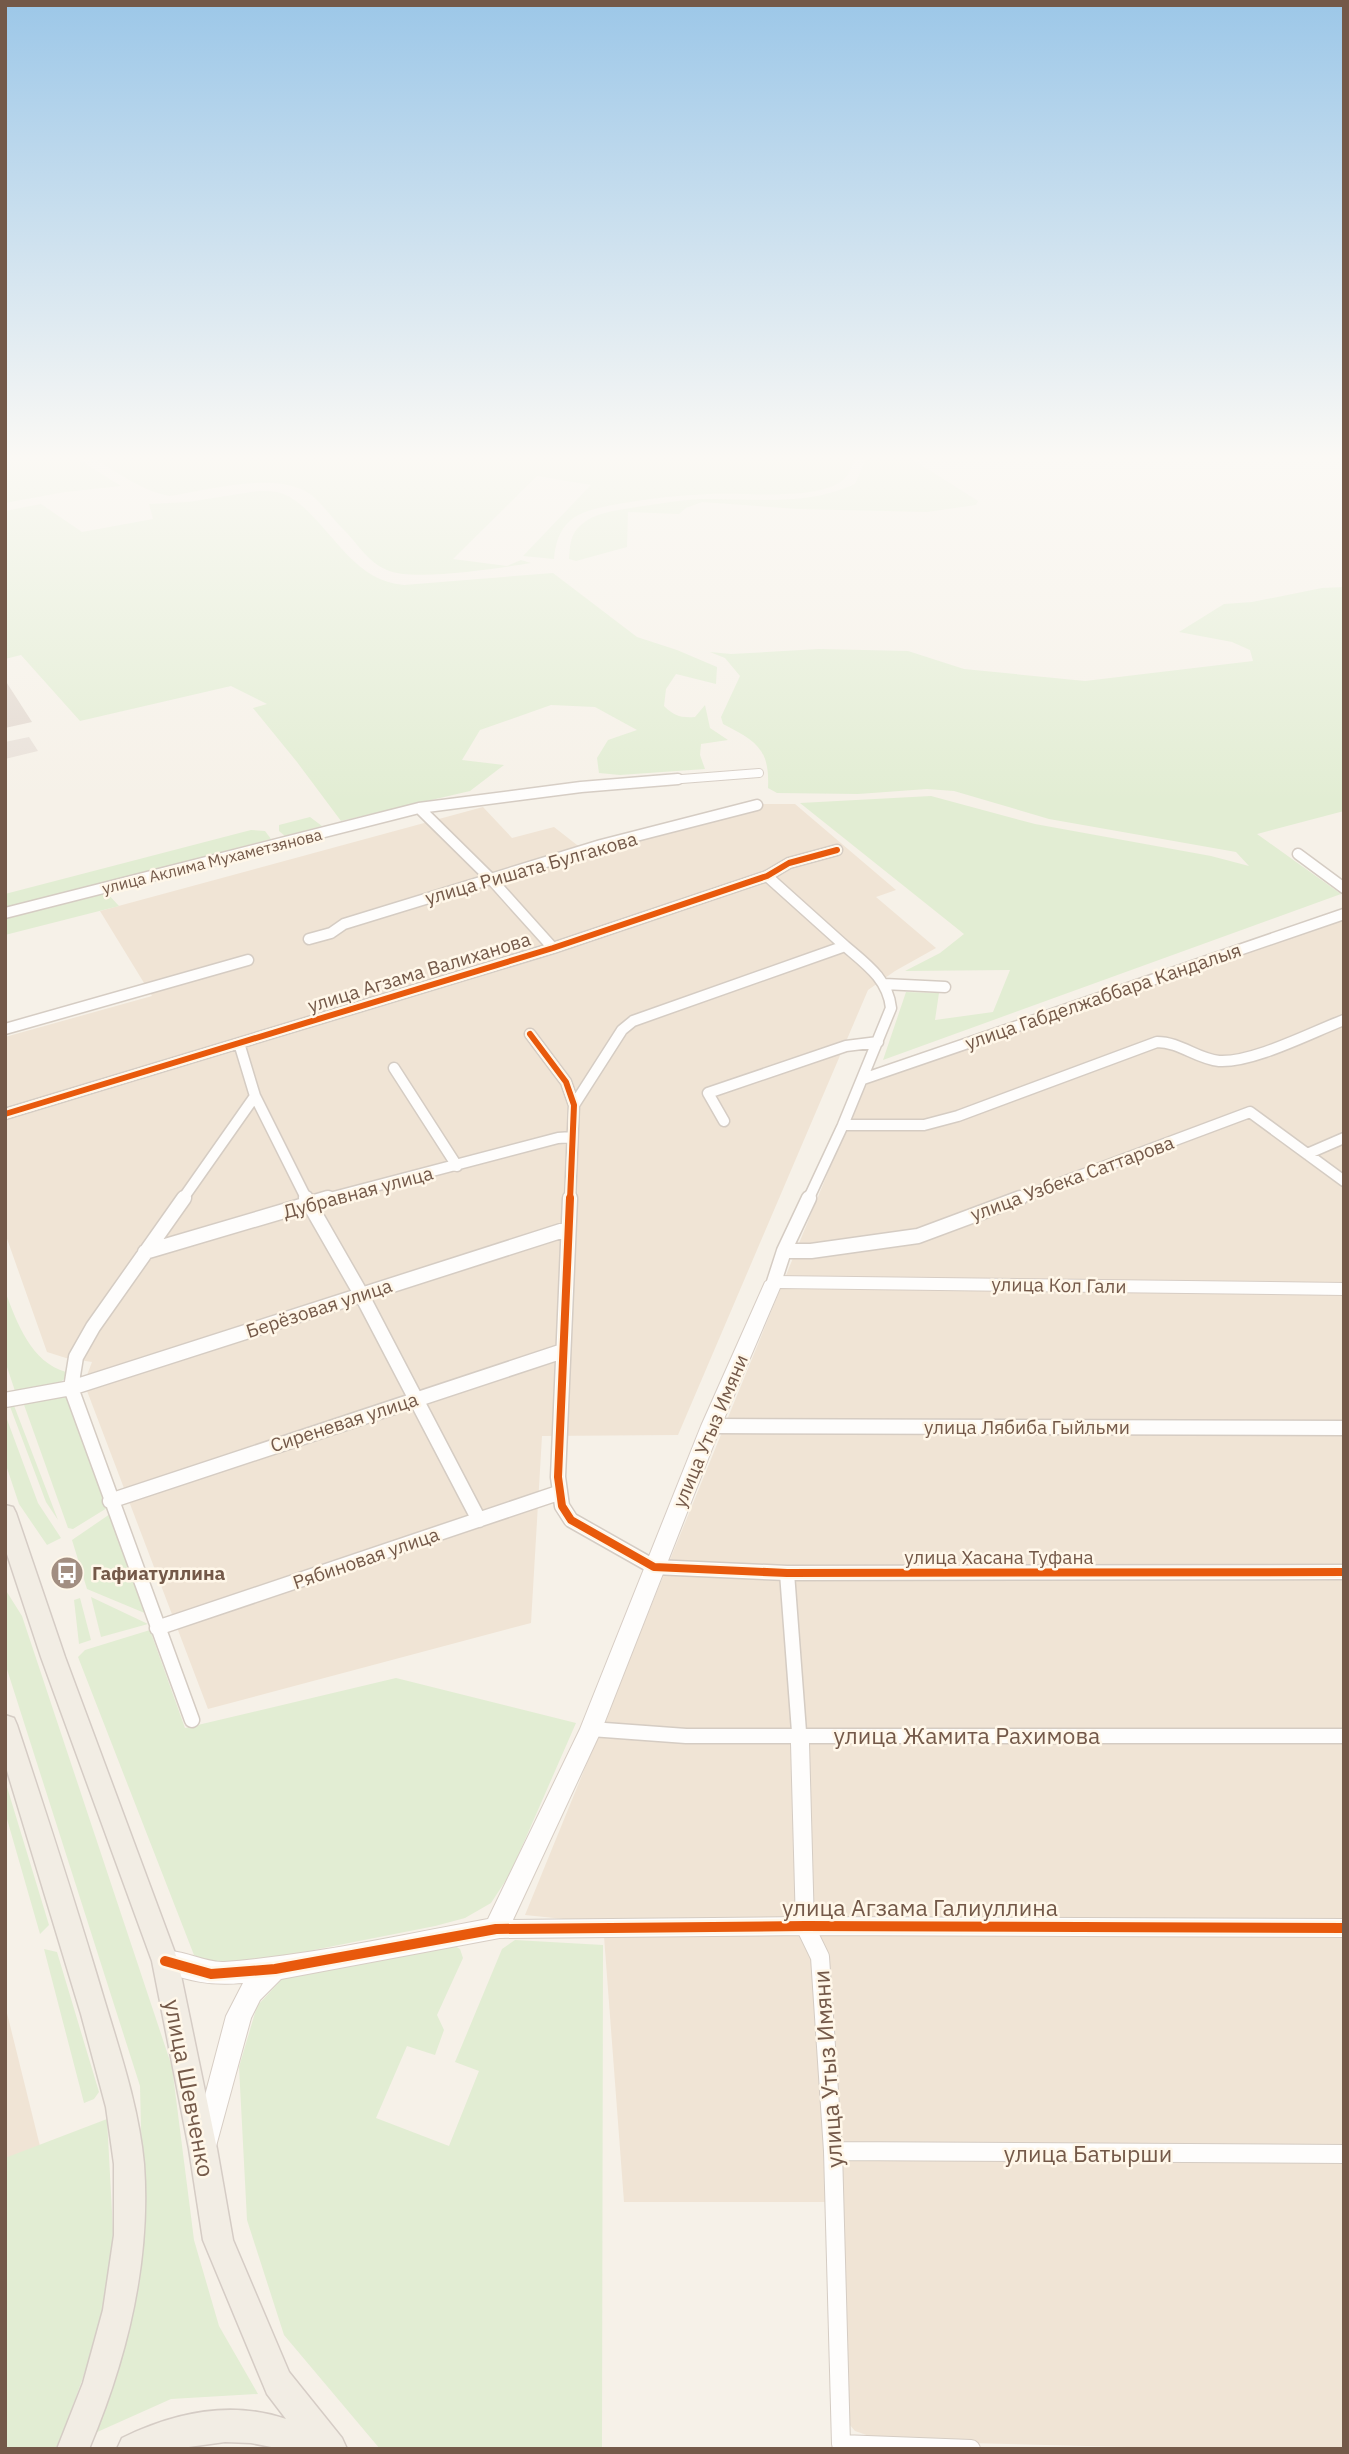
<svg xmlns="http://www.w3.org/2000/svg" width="1349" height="2454" viewBox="0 0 1349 2454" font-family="'IBM Plex Sans',sans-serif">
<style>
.residential{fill:#f0e4d5}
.industrial{fill:#e9e1d9}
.green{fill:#e2edd3}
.building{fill:#e3d9d0}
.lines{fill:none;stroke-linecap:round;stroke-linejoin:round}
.street-far3-casing{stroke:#d5ccc3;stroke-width:10}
.street-far2-casing{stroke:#d5ccc3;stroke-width:13}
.street-far1-casing{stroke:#d5ccc3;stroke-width:17}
.street-casing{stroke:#d5ccc3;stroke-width:20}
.secondary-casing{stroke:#d7cdc4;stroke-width:2}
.primary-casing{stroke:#d5ccc5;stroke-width:3}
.street-far3{stroke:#fefdfc;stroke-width:8}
.street-far2{stroke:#fefdfc;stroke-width:10}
.street-far1{stroke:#fefdfc;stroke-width:14}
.street{stroke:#fefdfc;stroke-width:18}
.secondary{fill:#fefdfc;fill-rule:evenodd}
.primary{fill:#f2ede4;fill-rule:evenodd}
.cycleway-far2-casing{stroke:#fff7e9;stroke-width:10}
.cycleway-far1-casing{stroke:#fff7e9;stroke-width:12}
.cycleway-casing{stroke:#fff7e9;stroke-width:15}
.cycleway-far2{stroke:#e8590c;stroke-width:6}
.cycleway-far1{stroke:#e8590c;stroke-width:8}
.cycleway{stroke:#e8590c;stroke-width:10}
.labels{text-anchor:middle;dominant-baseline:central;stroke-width:5;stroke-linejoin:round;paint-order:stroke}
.far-street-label{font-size:16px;fill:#745949;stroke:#fff7e9}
.street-label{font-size:19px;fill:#745949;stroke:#fff7e9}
.poi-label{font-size:19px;font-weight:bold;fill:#745949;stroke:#fff7e9;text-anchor:start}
.near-street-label{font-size:23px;fill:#745949;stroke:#fff7e9}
</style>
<rect width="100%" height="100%" fill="#f6f1e8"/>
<!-- residential -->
<path class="residential" d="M753,804H795L896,890L876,897L936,948L895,971L868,990L678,1435L542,1436L531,1623L208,1709L84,1383L92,1362L66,1358L47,1352L5,1233V1037L152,996L100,911L483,807L512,838L554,827L586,852Z
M1344,911V2449H1209L884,2441L855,2431L849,2424L843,2202H624L603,1923L525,1915L864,1084Z
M5,2005L65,2247L5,2339Z"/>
<!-- industrial -->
<path class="industrial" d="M29,737L38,751L5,759V742Z"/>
<!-- green -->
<path class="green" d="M5,459H78L121,486L65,492L5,503Z
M95,459H855C852,465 850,473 845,478C823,502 741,492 709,494C680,495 652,498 624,503C584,510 558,514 554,559L523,556L591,485L537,476L453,559L507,566L521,560L531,563C500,568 413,582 387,570C367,562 356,541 341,527C331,517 319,499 307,492C270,472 209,490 170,496C144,492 118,473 95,459Z
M866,459H912L978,501L976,505L927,512L798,509L702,502L686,508L679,514L628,512L627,547L576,561L569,559C570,546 570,534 581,525C595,512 618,510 637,507C658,504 679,500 701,499C753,498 805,507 855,484Z
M258,491C269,491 280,491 290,497C330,522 350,581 404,585L553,573L637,637L677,650L717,667L716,684L676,674L666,689L664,706C674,716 681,718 695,717L705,705L710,728L728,740L701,744L700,755L705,769L620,775L599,773L597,758L608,740L637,730L595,707L551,705L480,730L462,760L504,765L470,791L341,821L297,762L253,708L267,704L231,686L80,721L21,655L5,659V511L41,504L82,532L153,519L149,504L188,502Z
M1344,587V811L1257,834L1341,894L883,1060L906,992L939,993L935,1020L993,1012L1010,970L905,971L940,953L964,934L800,803L931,796L1035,824L1211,856L1249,866L1236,852L1049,819L954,791L927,789L858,794L777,793L768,788C770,749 756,741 723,724L721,717L740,676L725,658L710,652L731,654L819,649L908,651L964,669L1085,681L1253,661L1250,650L1232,642L1179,632L1224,604L1252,602L1322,588Z
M310,817L322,826L285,836L279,831V825Z
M251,830L265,831L271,839L5,908V894Z
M106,892L119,906L5,935V918Z
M5,1291C17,1323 31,1362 66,1372V1377L59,1384L15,1391L5,1361Z
M61,1395L69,1397L107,1508L73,1529L68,1528L23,1402Z
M13,1403L58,1520L46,1502L9,1404Z
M5,1414L38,1503L61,1538L47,1545L19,1504L5,1462Z
M110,1514L147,1614L87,1589L72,1540Z
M5,1589L22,1616L172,2067L194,2240L219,2326L258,2394L171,2399L95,2433L116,2378L144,2248L140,2086L5,1663Z
M91,1597L148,1624L101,1637Z
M80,1598L91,1640L79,1644L74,1600Z
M150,1630L185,1728L396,1678L576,1723L510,1874L491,1903L465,1918L435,1926L268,1959L207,1963L194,1955L78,1657L85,1650Z
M7,1787L49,1925L40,1934L5,1812Z
M515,1940L603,1945L602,2449H380L284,2335L247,2220L239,2067L257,2006L282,1979L452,1944L460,1949L463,1958L437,2015L444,2030L435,2055L407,2046L376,2118L449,2146L479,2071L455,2062L502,1949Z
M44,1949L57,1952L99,2092L94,2099L84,2103Z
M107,2119L114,2249L106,2313L61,2439L55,2449H5V2158Z"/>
<!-- building -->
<path class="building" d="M5,680L32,722L5,728Z"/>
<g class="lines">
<defs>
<path id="street-far3" d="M656,781L759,773"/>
<path id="street-far2" d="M419,808L491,879L553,948
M1298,854L1344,888
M5,913L419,808L581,787L678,779
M309,939L331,933L344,924L601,845L757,805
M884,984L945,987
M5,1029L248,960
M530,1034L566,1082L574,1105L570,1200
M394,1068L457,1166
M863,1079L1344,914
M255,1096L307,1200
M574,1105L622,1030L633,1021L845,946L767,876
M5,1114L553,948L767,876L789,863L837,850
M724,1121L708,1093L846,1046L878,1042
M843,1125H924L958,1116L1157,1042C1180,1042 1197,1059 1219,1061C1253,1063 1312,1032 1344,1020
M1307,1154L1344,1138
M182,1200L255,1096L239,1043
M322,1200L558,1138L572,1137
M808,1200L843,1125L891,1008C888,979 866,964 845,946
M1015,1200L1250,1112L1344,1181"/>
<path id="street-far1" d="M184,1198L93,1327L76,1357L71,1388L192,1720
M306,1198L361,1294L479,1520
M570,1198L558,1477L562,1506L571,1520L654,1567L787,1573L1344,1572
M784,1251H811L918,1236L1020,1198
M145,1252L328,1198
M774,1282L784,1251L809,1198
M5,1400L71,1388L567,1229
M711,1426L1344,1428
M110,1501L563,1351
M787,1573L800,1745
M157,1628L558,1493
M591,1729L686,1736H1344"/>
<path id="street" d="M800,1743L805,1926L820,1957L833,2151L841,2444L971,2449
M496,1929L805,1926L1344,1928
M833,2151L1344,2154"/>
<path id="secondary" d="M774,1276L1344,1283V1295L780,1288L721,1426L602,1729L505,1937L281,1979L260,2000L251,2018L215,2150L206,2154L197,2150L193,2141L226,2016L243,1983C208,1986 189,1981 156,1969L153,1961L156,1953C177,1945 202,1963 224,1962C313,1955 400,1935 488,1919L580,1729L701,1426L765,1282Z"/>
<path id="primary" d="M5,1505L13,1507L16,1513L65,1657L178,1961L217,2149L233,2240L289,2372L342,2438L347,2449H281L251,2443L225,2442L174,2449H117L122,2438C173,2413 231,2400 286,2419L267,2394L203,2240L189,2149L152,1961L41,1657L5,1548Z
M5,1715L14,1718L17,1725C47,1816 77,1907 104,1999C120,2052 139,2108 144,2164C151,2262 127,2359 89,2449H57L83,2383L103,2310L114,2235V2164L106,2107L81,2014L5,1764Z"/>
</defs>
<!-- street-far3 casing -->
<use href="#street-far3" class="street-far3-casing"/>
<!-- street-far2 casing -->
<use href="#street-far2" class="street-far2-casing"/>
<!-- street-far1 casing -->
<use href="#street-far1" class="street-far1-casing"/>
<!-- street casing -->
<use href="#street" class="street-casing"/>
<!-- secondary casing -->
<use href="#secondary" class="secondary-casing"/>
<!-- primary casing -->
<use href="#primary" class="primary-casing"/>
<!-- street-far3 -->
<use href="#street-far3" class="street-far3"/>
<!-- street-far2 -->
<use href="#street-far2" class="street-far2"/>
<!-- street-far1 -->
<use href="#street-far1" class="street-far1"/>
<!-- street -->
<use href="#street" class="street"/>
<!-- secondary -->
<use href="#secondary" class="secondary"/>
<!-- primary -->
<use href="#primary" class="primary"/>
<defs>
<path id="cycleway-far2" d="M530,1034L566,1082L574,1105L570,1200
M5,1114L553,948L767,876L789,863L837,850"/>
<path id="cycleway-far1" d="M570,1198L558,1477L562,1506L571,1520L654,1567L787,1573L1344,1572"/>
<path id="cycleway" d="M165,1961L211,1974L275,1969L496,1929L805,1926L1344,1928"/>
</defs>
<!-- cycleway-far2 casing -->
<use href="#cycleway-far2" class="cycleway-far2-casing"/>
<!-- cycleway-far1 casing -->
<use href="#cycleway-far1" class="cycleway-far1-casing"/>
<!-- cycleway casing -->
<use href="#cycleway" class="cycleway-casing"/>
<!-- cycleway-far2 -->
<use href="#cycleway-far2" class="cycleway-far2"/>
<!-- cycleway-far1 -->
<use href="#cycleway-far1" class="cycleway-far1"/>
<!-- cycleway -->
<use href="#cycleway" class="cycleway"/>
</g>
<!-- sky -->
<linearGradient id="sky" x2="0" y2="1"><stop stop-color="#9cc7e8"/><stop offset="0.57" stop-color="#fbf9f5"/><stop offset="1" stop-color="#fbf9f5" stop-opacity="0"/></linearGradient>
<rect width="1349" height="802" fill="url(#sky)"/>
<!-- icons -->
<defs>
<symbol id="bus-disc" viewBox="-11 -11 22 22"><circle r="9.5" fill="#a28e81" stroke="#fff7e9"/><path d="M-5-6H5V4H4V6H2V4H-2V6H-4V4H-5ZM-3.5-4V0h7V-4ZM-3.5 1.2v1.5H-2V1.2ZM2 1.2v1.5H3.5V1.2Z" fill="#fff"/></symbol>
</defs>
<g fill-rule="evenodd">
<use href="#bus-disc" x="48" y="1554" width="38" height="38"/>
</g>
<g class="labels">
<!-- far-street labels -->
<g class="far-street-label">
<text transform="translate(212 861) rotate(-14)">улица Аклима Мухаметзянова</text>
</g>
<!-- street labels -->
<g class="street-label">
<text transform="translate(531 868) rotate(-16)">улица Ришата Булгакова</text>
<text transform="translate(419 972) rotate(-17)">улица Агзама Валиханова</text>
<text transform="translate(1103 996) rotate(-19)">улица Габделжаббара Кандалыя</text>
<text transform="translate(1072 1178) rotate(-20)">улица Узбека Саттарова</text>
<text transform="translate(358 1192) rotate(-15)">Дубравная улица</text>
<text transform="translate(1059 1285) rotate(1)">улица Кол Гали</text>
<text transform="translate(319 1308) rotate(-18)">Берёзовая улица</text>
<text transform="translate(344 1422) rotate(-18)">Сиреневая улица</text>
<text x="1027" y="1427">улица Лябиба Гыйльми</text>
<text transform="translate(710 1431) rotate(-67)">улица Утыз Имяни</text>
<text x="999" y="1557">улица Хасана Туфана</text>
<text transform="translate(366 1558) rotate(-19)">Рябиновая улица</text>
</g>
<!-- poi labels -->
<g class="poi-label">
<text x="92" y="1573">Гафиатуллина</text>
</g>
<!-- near-street labels -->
<g class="near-street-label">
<text x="967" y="1735">улица Жамита Рахимова</text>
<text x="920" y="1907">улица Агзама Галиуллина</text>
<text transform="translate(827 2069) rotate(-94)">улица Утыз Имяни</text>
<text transform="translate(190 2088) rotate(79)">улица Шевченко</text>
<text x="1088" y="2153">улица Батырши</text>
</g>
</g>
<!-- border -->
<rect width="1349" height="2454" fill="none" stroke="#745949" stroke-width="14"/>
</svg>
